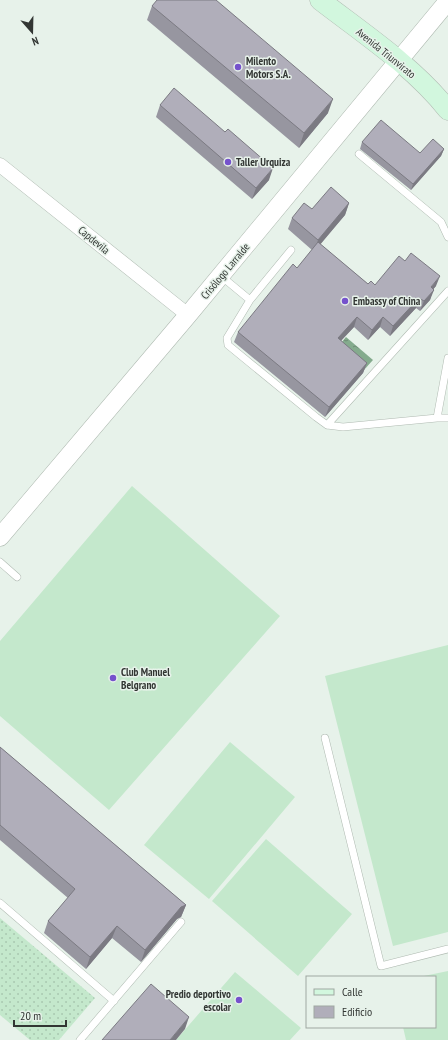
<svg xmlns="http://www.w3.org/2000/svg" width="448" height="1040" viewBox="0 0 448 1040" font-family="'PT Sans Narrow',sans-serif">
<style>
.grass{fill:url(#grass-dots)}
.garden{fill:#c4e8cc}
.water{fill:url(#water-ripples)}
.lines{fill:none;stroke-linecap:round;stroke-linejoin:round}
.service-casing{stroke:#afbab1;stroke-width:8}
.minor-casing{stroke:#afbab1;stroke-width:15}
.tertiary-casing{stroke:#afbab1;stroke-width:19}
.secondary-casing{stroke:#afbab1;stroke-width:21}
.service{stroke:#fff;stroke-width:7}
.minor{stroke:#fff;stroke-width:14}
.tertiary{stroke:#fff;stroke-width:18}
.secondary{stroke:#d2f7de;stroke-width:20}
.wall{fill:#9796a0}
.shaded-wall{fill:#7b7a82}
.building{fill:#b0aeba;stroke:#7b7a82}
.poi-dot{fill:#7552cc;stroke:#e7f2ea;stroke-width:1.5}
.labels{text-anchor:middle;dominant-baseline:central;stroke-width:3;stroke-linejoin:round;paint-order:stroke}
.street-label{font-size:11px;fill:#323633;stroke:#e7f2ea}
.poi-label{font-size:11px;font-weight:bold;fill:#323633;stroke:#e7f2ea;text-anchor:start}
</style>
<defs>
<pattern id="grass-dots" width="8" height="8" patternUnits="userSpaceOnUse"><rect width="8" height="8" fill="#c4e8cc"/><path d="M2 2h.1M6 6h.1" fill="none" stroke="#a9c8b0" stroke-width="1.8" stroke-linecap="round"/></pattern>
<pattern id="water-ripples" width="26" height="14" patternUnits="userSpaceOnUse"><rect width="26" height="14" fill="#84ab8d"/><path d="M2 4q2-2 4 0t4 0M15 11q2-2 4 0t4 0" fill="none" stroke="#6d8c74"/></pattern>
</defs>
<rect width="100%" height="100%" fill="#e7f2ea"/>
<!-- grass -->
<path class="grass" d="M0,918L95,998L59,1040H30L0,1015Z"/>
<!-- garden -->
<path class="garden" d="M132,486L280,616L109,810L0,716V641Z
M448,645V932L393,946L325,676Z
M230,742L295,797L209,899L144,845Z
M266,839L352,914L298,976L212,901Z
M448,971V1040H406L403,1027H435V977H419Z
M235,972L301,1028L290,1040H176Z"/>
<!-- water -->
<path class="water" d="M346,337L373,360L363,371L337,348Z"/>
<g class="lines">
<defs>
<path id="service" d="M359,154L441,222L448,237
M221,276L250,300L227,338L228,345L316,417L327,425L343,427L437,418L448,358
M250,300L291,250
M437,418H448
M327,425L448,291
M0,562L17,577
M325,738L381,966L448,949
M0,903L114,1001
M80,1040L181,922"/>
<path id="minor" d="M0,165L188,315"/>
<path id="tertiary" d="M0,537L188,315L448,1"/>
<path id="secondary" d="M320,0C364,34 413,66 448,110"/>
</defs>
<!-- service casing -->
<use href="#service" class="service-casing"/>
<!-- minor casing -->
<use href="#minor" class="minor-casing"/>
<!-- tertiary casing -->
<use href="#tertiary" class="tertiary-casing"/>
<!-- secondary casing -->
<use href="#secondary" class="secondary-casing"/>
<!-- service -->
<use href="#service" class="service"/>
<!-- minor -->
<use href="#minor" class="minor"/>
<!-- tertiary -->
<use href="#tertiary" class="tertiary"/>
<!-- secondary -->
<use href="#secondary" class="secondary"/>
</g>
<!-- wall -->
<path class="wall" d="M152,6L328,113L299,148L147,20Z
M160,105L269,180L252,199L156,117Z
M362,142L420,153L444,149L441,156L411,190L360,149Z
M349,203L345,215L320,244L368,284L375,285L436,286L433,289L430,300L420,311L416,308L390,336L380,327L368,340L354,327L341,341L367,363L363,373L325,417L234,342L238,332L297,268L312,250L288,229L292,218L312,209Z
M0,747L186,905L181,917L177,919L141,962L112,938L86,969L44,933L48,921L68,898L0,840Z"/>
<!-- shaded-wall -->
<path class="shaded-wall" d="M333,99L328,113L299,148L304,133Z
M444,149L441,156L411,190L413,184Z
M273,168L269,180L252,199L256,188Z
M349,203L345,215L314,252L318,240Z
M440,276L436,286L427,297L431,287Z
M434,290L430,300L420,311L424,301Z
M419,298L416,308L390,336L393,326Z
M357,317L354,327L334,348L338,338Z
M383,317L380,327L368,340L372,330Z
M367,363L363,373L325,417L329,407Z
M186,905L181,917L177,919L141,962L145,950L181,907Z
M117,926L112,938L86,969L90,957Z
M189,1017L185,1029L176,1040H170Z"/>
<!-- building -->
<path class="building" d="M157,0H216L333,99L304,133L152,6Z
M174,88L225,132L228,129L273,168L256,188L160,105Z
M381,120L420,153L433,139L444,149L413,184L362,142Z
M331,187L349,203L318,240L292,218L304,203L312,209Z
M318,242L368,284L371,281L375,285L399,256L405,261L411,253L440,276L431,287L434,290L424,301L419,298L393,326L383,317L372,330L357,317L338,338L367,363L329,407L238,332L293,264L297,268Z
M0,747L186,905L181,907L145,950L117,926L90,957L48,921L75,889L0,825Z
M151,984L189,1017L170,1040H102Z"/>
<!-- markers -->
<g class="poi-dot">
<circle cx="238" cy="67" r="4"/>
<circle cx="228" cy="162" r="4"/>
<circle cx="345" cy="301" r="4"/>
<circle cx="113" cy="678" r="4"/>
<circle cx="239" cy="1000" r="4"/>
</g>
<g class="labels">
<!-- street labels -->
<g class="street-label">
<text transform="translate(386 53) rotate(39)">Avenida Triunvirato</text>
<text transform="translate(94 240) rotate(39)">Capdevila</text>
<text transform="translate(225 271) rotate(-50)">Crisólogo Larralde</text>
</g>
<!-- poi labels -->
<g class="poi-label">
<text x="246" y="61">Milento<tspan x="246" dy="13">Motors S.A.</tspan></text>
<text x="236" y="162">Taller Urquiza</text>
<text x="353" y="301">Embassy of China</text>
<text x="121" y="672">Club Manuel<tspan x="121" dy="13">Belgrano</tspan></text>
<text x="231" y="994" text-anchor="end">Predio deportivo<tspan x="231" dy="13">escolar</tspan></text>
</g>
</g>
<!-- legend -->
<rect x="306" y="976" width="130" height="52" fill="#e7f2ea" stroke="#9fa7a1"/>
<rect x="314" y="989" width="20" height="6" fill="#d2f7de" stroke="#9fa7a1"/>
<text x="342" y="996" font-size="12" fill="#323633">Calle</text>
<rect x="314" y="1006" width="20" height="12" fill="#b0aeba" stroke="#9fa7a1"/>
<text x="342" y="1016" font-size="12" fill="#323633">Edificio</text>
<!-- north arrow -->
<g transform="translate(32 32) rotate(160)" stroke="#e7f2ea" stroke-width="3" paint-order="stroke">
<path d="M0-3L7 15L0 10L-7 15Z" fill="#323633"/>
<text y="-6" font-size="11" font-weight="bold" text-anchor="middle" fill="#323633">N</text>
</g>
<!-- scale -->
<path d="M14 1020v6h52v-6" fill="none" stroke="#323633" stroke-width="2"/>
<text x="20" y="1020" font-size="12" fill="#323633" stroke="#e7f2ea" stroke-width="3" paint-order="stroke">20 m</text>
</svg>
